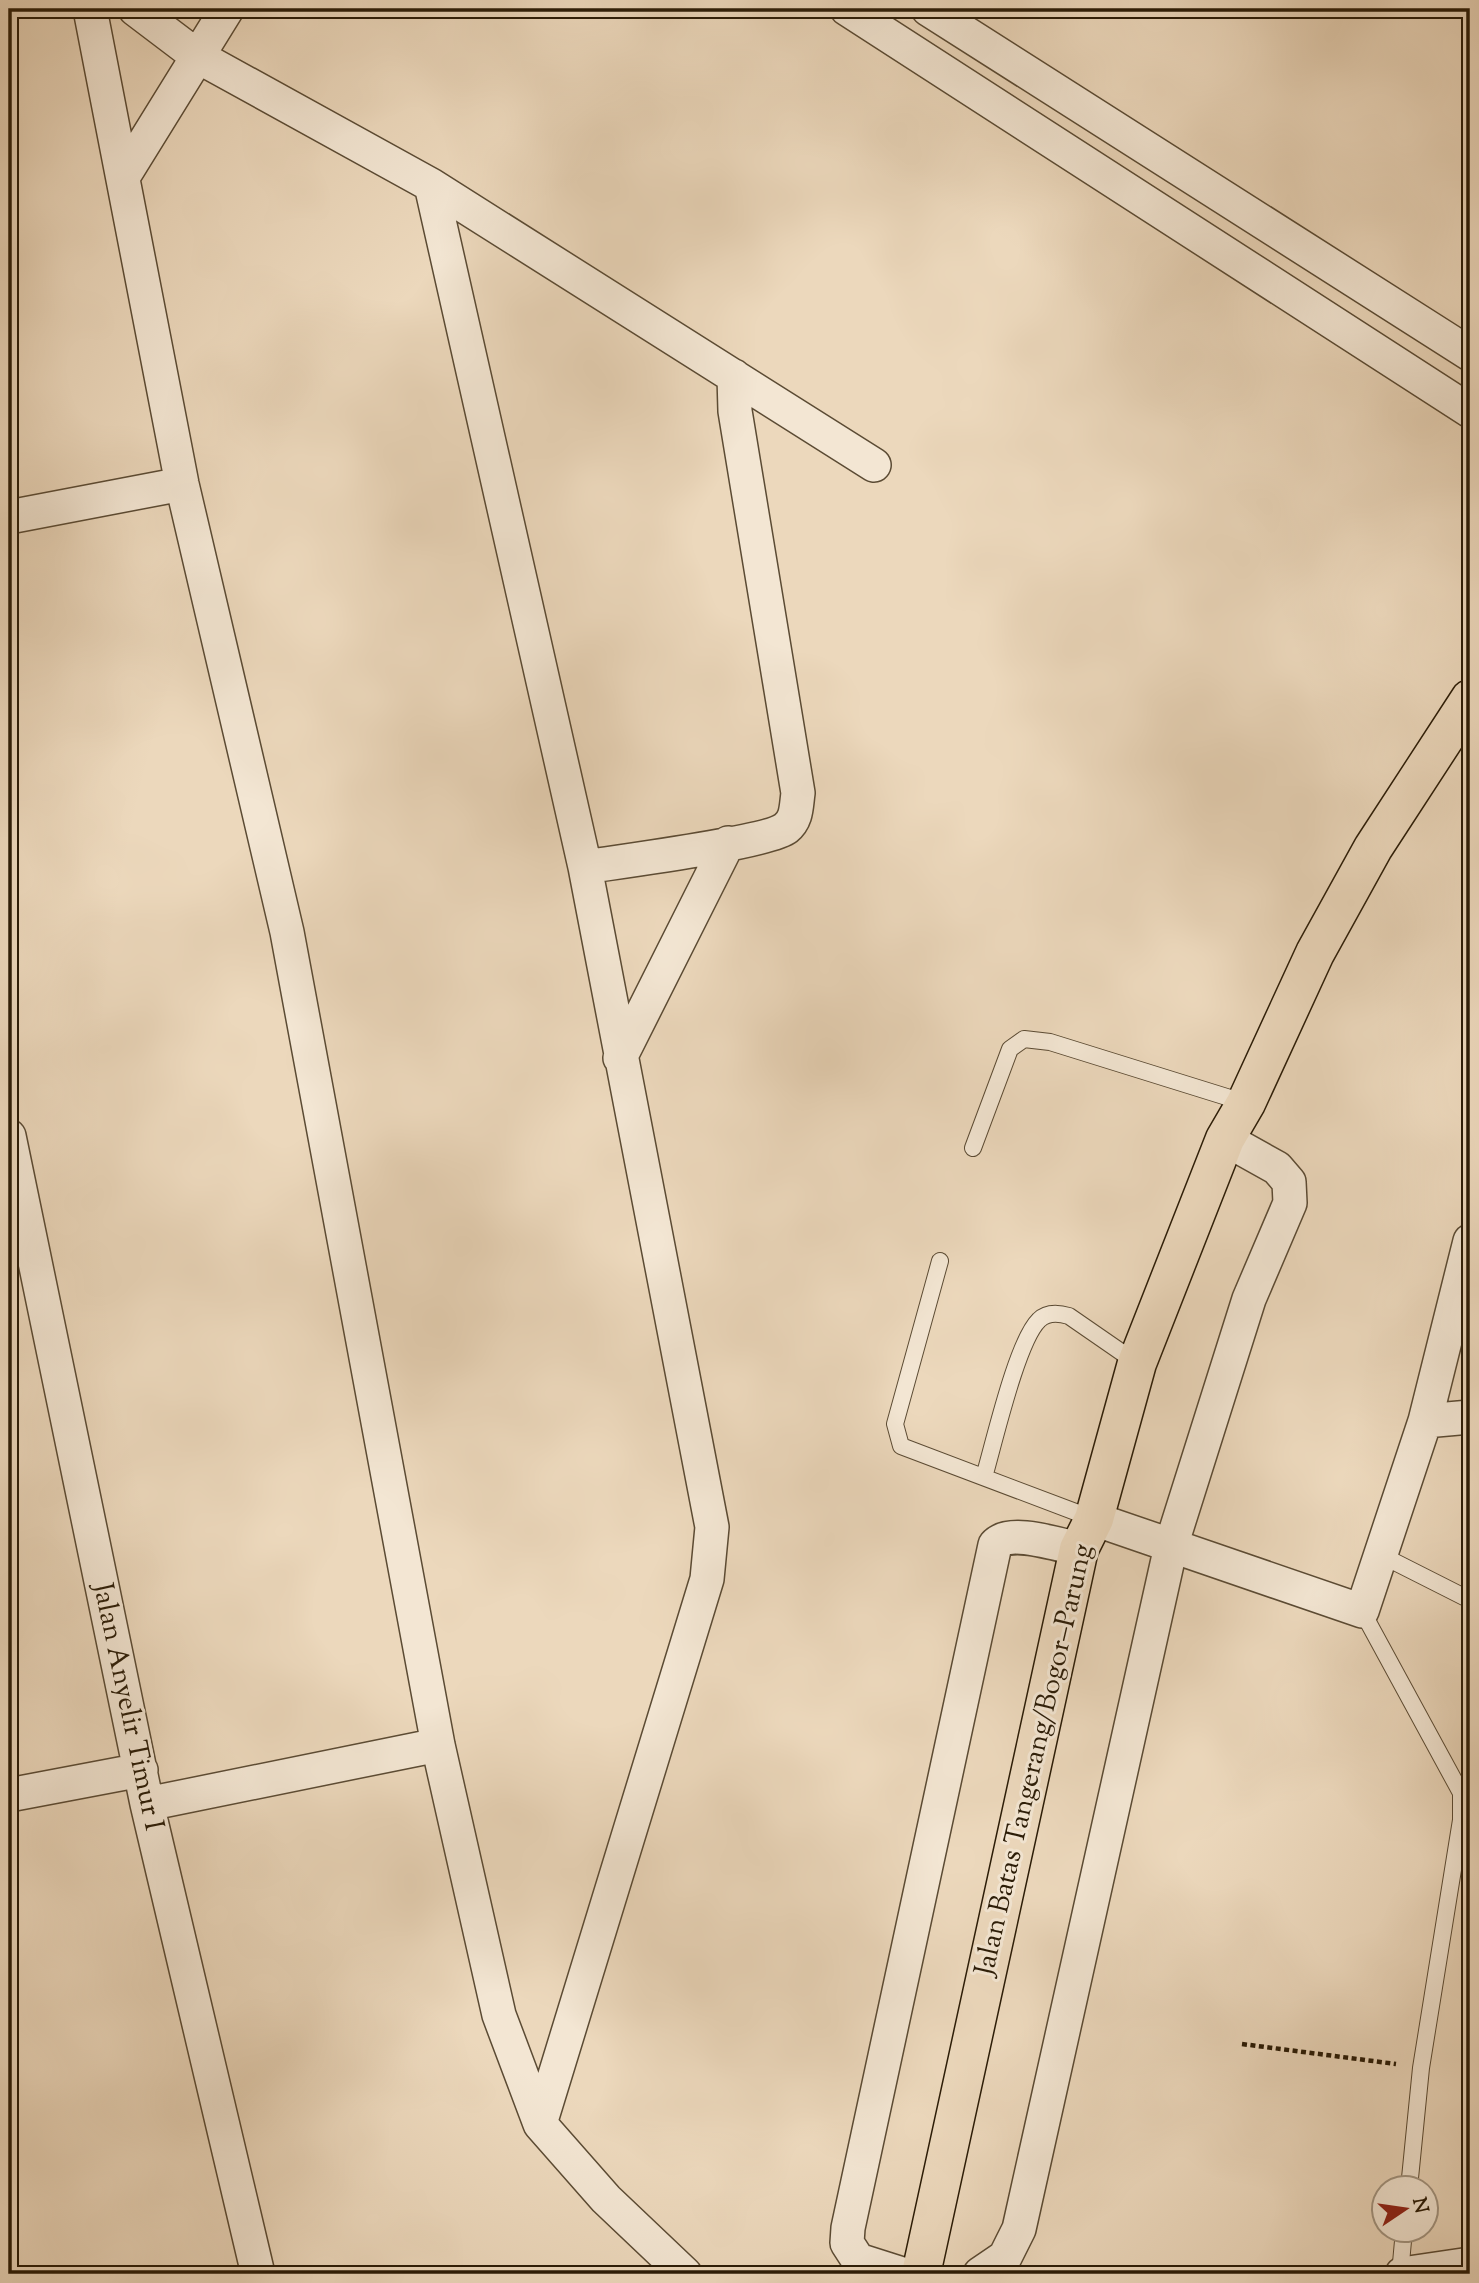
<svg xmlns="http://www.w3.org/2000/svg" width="1479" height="2283" viewBox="0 0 1479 2283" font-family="'Sorts Mill Goudy',serif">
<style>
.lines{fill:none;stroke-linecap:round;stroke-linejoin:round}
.service-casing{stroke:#5b4b34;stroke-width:18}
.minor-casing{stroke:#5b4b34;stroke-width:36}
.primary-casing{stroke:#2b1c07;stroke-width:41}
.path{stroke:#2b1c07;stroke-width:4.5;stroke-dasharray:5 3.5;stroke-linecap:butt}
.service{stroke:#f3e6d3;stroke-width:16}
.minor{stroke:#f3e6d3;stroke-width:33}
.primary{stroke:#ecd8bc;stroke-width:38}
.labels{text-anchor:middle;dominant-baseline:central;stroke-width:6;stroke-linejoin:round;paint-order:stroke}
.street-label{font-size:28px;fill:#2b1c07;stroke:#f3e6d3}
</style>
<rect width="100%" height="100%" fill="#ecd8bc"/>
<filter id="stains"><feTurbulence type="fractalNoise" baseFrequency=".00286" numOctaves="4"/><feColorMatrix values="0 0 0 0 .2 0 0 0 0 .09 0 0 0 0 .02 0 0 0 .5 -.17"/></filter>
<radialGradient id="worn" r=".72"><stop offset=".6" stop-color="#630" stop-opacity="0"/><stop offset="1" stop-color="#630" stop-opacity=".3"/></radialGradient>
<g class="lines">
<defs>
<path id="service" d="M973,1148L1010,1049L1024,1039L1050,1042L1246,1103
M940,1261L895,1424L901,1446L1094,1519
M984,1477C994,1443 1017,1341 1039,1320C1047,1312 1059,1313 1069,1316L1137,1363
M1379,1554L1470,1600
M1362,1611L1461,1793V1820L1421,2068L1409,2188
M1400,2274L1404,2230"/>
<path id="minor" d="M90,9L182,484L287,932L438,1745L499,2015L540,2124L606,2199L685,2274
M135,9L197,56L431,185L874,465
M847,9L1470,411
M928,9L1470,354
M123,177L227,9
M431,185L585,867L712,1527L707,1579L540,2124
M9,517L182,484
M585,867C617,862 769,842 786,828C797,819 796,807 798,793L735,411L734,376
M620,1058L728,843
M9,1136L147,1804L258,2274
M1425,1421L1470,1417
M1094,1519L1362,1611L1425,1421L1470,1241
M9,1795L141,1770
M147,1804L438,1745
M902,2274L858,2260L847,2243L848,2228L995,1545C1009,1528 1059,1545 1079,1549
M980,2274L1005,2257L1019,2229L1171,1546L1249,1299L1290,1203L1289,1182L1277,1168L1225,1139
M1402,2274L1470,2264"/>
<path id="primary" d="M921,2274L1079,1549L1094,1519L1137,1363L1225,1139L1246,1103L1315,953L1373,848L1470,699"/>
</defs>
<!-- service casing -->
<use href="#service" class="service-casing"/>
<!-- minor casing -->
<use href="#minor" class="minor-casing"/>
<!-- primary casing -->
<use href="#primary" class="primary-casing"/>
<!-- path -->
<path class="path" d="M1242,2044L1396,2064"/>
<!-- service -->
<use href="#service" class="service"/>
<!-- minor -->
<use href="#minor" class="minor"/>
<!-- primary -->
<use href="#primary" class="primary"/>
</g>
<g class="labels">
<!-- street labels -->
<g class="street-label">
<text transform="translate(127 1707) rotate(78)">Jalan Anyelir Timur I</text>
<text transform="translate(1035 1760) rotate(-77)">Jalan Batas Tangerang/Bogor–Parung</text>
</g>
</g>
<!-- margin -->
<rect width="1479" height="2283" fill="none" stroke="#ecd8bc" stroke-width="35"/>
<rect x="10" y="10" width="1458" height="2262" fill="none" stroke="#2b1c07" stroke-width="3.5"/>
<rect x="18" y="18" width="1444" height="2248" fill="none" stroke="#2b1c07" stroke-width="2"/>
<!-- north arrow -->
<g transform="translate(1405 2209) rotate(77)"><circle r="33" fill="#f3e6d3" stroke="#a39581" stroke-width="2"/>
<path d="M0-5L12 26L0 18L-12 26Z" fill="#8f2418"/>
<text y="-10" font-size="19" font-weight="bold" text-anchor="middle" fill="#2b1c07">N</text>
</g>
<rect width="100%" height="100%" filter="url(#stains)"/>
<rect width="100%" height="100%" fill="url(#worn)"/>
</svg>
